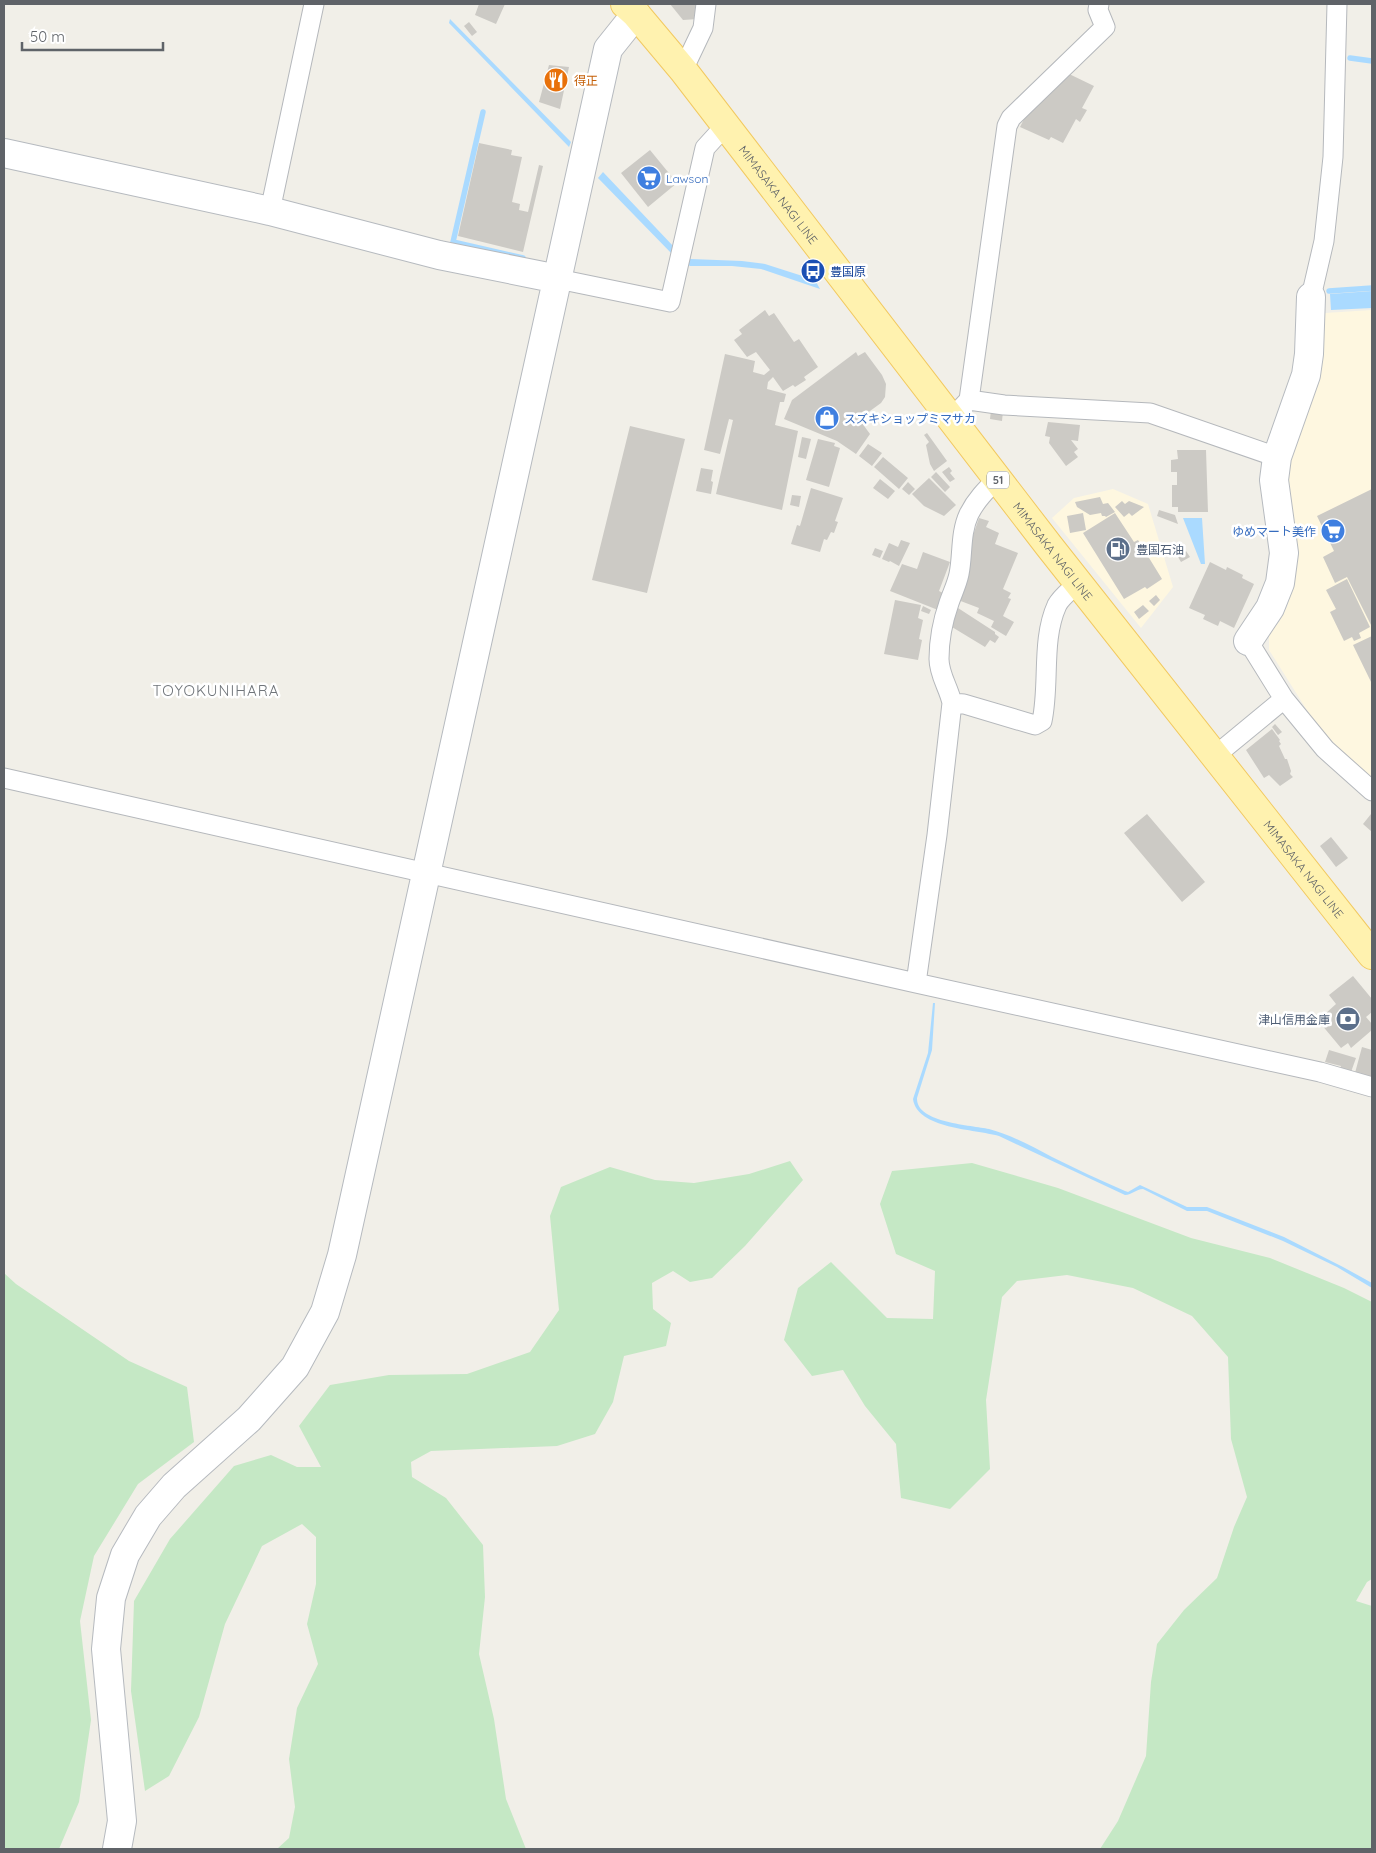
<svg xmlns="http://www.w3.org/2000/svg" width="1376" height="1853" viewBox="0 0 1376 1853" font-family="Quicksand,'Noto Sans JP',sans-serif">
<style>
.commercial{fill:#fef7e0}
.green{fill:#c5e8c5}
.water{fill:#aadaff}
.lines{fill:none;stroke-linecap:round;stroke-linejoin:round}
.stream{stroke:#aadaff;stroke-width:5.5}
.building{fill:#cccac5}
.street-casing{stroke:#b5b8bc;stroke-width:21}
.secondary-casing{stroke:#b6babf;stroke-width:30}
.primary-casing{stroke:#f2c960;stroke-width:30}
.street{stroke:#fff;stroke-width:19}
.secondary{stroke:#fff;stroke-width:28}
.primary{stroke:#fff2af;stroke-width:28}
.labels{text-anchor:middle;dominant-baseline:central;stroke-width:5;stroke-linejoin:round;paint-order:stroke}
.shield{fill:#fff;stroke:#8f9295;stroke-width:1}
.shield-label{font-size:11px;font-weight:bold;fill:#5f6368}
.food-label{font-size:12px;fill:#c56008;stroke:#fff;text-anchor:start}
.shop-label{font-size:12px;fill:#366cbe;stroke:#fff;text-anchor:start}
.street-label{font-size:12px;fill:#5f6368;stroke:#fff}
.transit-label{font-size:12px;fill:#164399;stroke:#fff;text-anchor:start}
.service-label{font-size:12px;fill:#4e5e75;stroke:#fff;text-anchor:start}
.quarter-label{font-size:15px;letter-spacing:1px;fill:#70757a;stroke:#fff}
</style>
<rect width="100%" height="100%" fill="#f1efe8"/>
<!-- commercial -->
<path class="commercial" d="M1372,310V780L1347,757L1315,723L1269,650V634L1279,622L1287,607L1294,580L1286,462L1325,313Z
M1113,489L1148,504L1173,587L1141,628L1052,518L1074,498Z"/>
<!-- green -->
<path class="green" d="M790,1161L803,1180L745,1246L712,1278L690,1282L673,1271L652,1283L653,1309L671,1323L666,1346L624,1356L613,1402L595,1434L557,1446L431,1451L411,1462L412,1477L446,1498L483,1545L485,1597L479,1654L494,1719L506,1799L526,1849H277L289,1838L295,1807L289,1759L297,1708L318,1664L307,1624L316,1584V1537L302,1524L262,1546L225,1624L199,1717L169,1776L145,1791L131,1691L134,1601L170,1539L234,1466L271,1455L297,1467H321L299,1426L330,1385L389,1375L467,1374L530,1352L559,1310L550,1216L561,1187L610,1167L655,1180L694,1183L749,1174Z
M972,1163L1058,1188L1191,1238L1270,1258L1344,1288L1372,1302V1579L1367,1582L1356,1601L1372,1606V1849H1100L1118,1821L1146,1756L1151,1682L1157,1644L1184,1610L1217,1578L1234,1527L1247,1497L1231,1439L1228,1357L1192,1316L1133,1288L1067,1275L1017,1281L1002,1297L986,1400L990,1469L950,1509L901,1498L896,1444L865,1406L843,1370L812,1376L784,1340L798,1288L831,1262L887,1318L933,1319L935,1271L896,1254L880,1204L892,1171Z
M4,1273L16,1284L129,1361L187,1387L194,1442L138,1484L94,1556L80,1621L91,1720L79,1802L59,1849H4Z"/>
<!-- water -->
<path class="water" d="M450,19L571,142L569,147L449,23Z
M603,172L674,247L691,259L742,261L765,264L815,280L820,289L761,269L732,266H690L672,254L598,178Z
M1372,291V308L1331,310L1330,294Z
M1183,518H1202L1205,564H1201Z
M933,1003H935L932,1050L917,1098C916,1123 972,1125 989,1129C1011,1135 1032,1146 1052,1157C1076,1169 1100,1180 1125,1191L1128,1192L1140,1185L1187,1207H1207L1284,1237L1343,1267L1372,1283V1288L1337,1267L1283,1241L1207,1211H1187L1143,1189C1136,1189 1132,1195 1125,1195L999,1136C975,1129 917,1129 913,1099L928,1053Z"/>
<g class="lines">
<!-- stream -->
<path class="stream" d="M1350,58L1372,61
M483,112L453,242L523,258
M1329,291L1372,288"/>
</g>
<!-- building -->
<path class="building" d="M479,4H505L496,24L475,15Z
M670,4H699L698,19L683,20Z
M469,22L477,32L472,36L464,26Z
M549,65L569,67L560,109L539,102Z
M1065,72L1094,86L1082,108L1087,110L1080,122L1076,119L1063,143L1051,137L1049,140L1020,127L1027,113L1048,92L1051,93Z
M479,143L512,150L511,155L522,157L512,202L520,204L519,210L528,212L539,165L543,166L523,252L458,236Z
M650,150L677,183L648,207L621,173Z
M765,310L769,316L774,313L794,342L799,339L818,367L804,377L806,380L795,387L793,385L783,391L773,377L768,382L767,389L786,394L784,402H780L775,425L798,431L782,510L716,494L733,420L729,419L720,454L704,450L725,354L755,361L753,372L764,375L770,370L756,352L747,357L734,340L742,334L739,330Z
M856,352L858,356L865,352L882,375L886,384L885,397L881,403L859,419L870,434L856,454L837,441L784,419L792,400Z
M991,410L1003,411L1002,421L990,419Z
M1048,422L1080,425L1078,441L1071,440L1078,449L1074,452L1078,457L1066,466L1049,443L1050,437L1045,436Z
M630,426L685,439L647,593L592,580Z
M927,433L947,461L934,471L930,464L926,445L929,442L924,435Z
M802,437L811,439L806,459L798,457Z
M818,439L835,443L834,446L840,448L829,487L806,480Z
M868,444L882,453L872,466L859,456Z
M1177,450H1206L1208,512H1178V507H1172V485H1177V472H1171V460L1178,459Z
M883,457L908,478L899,489L874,467Z
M949,467L952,471L950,473L955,479L950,482L942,472Z
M701,468L713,470L711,481L713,482L711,494L696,491Z
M936,472L950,487L945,492L931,477Z
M929,478L956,505L944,516L924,506L912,494Z
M880,479L895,491L888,499L873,488Z
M908,482L915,489L909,495L902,489Z
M811,488L843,498L835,521L838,522L834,533L831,532L827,540L824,539L820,552L791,544L797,525L800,526Z
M1372,489V627L1347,577L1335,583L1323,557L1334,551L1317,516Z
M792,495L801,496L799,507L790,505Z
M1100,497L1103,504L1108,503L1115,512L1106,517L1105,516H1102L1101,513L1090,515L1077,507L1075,502Z
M1122,501L1125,504L1129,501L1144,507L1132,516L1129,513L1124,517L1115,507Z
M1159,510L1175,515L1178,524L1157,516Z
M1083,513L1086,530L1070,533L1067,516Z
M1115,513L1134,542L1138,540L1162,579L1147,589L1145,587L1124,599L1083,533Z
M979,518L989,521L986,527L999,533L995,544L1018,553L1003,589L1011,593L1008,598L1011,599L1003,616L1014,622L1006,636L991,627L994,621L977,613L979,608L958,600L970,544Z
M901,540L910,543L899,566L890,561L889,562L882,559L889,543L898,547Z
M875,548L883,551L880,558L872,555Z
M1186,551L1190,557L1181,562L1178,557Z
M923,552L950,562L939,591L945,594L938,610L890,591L902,564L917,569Z
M1210,562L1226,570L1227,567L1243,575L1242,578L1254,584L1234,628L1220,621L1218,626L1203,619L1205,615L1189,608Z
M1347,579L1370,627L1359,633L1361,638L1354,641L1352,637L1344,641L1330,612L1336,609L1326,590Z
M1156,595L1160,600L1154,606L1149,601Z
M895,600L921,605L918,618L923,620L919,639L922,640L918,660L884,654Z
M1143,605L1149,611L1139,619L1134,612Z
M923,606L931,610L929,614L921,611Z
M958,608L995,632V634L999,637L995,643L990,640L985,647L947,624Z
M1372,636V684L1353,645Z
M1275,724L1282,732L1278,735L1272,727Z
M1272,729L1280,740L1279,741L1281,744L1279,746L1285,759H1287L1291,771L1290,774L1293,777L1280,786L1269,775L1264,778L1246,750Z
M1147,814L1205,882L1182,902L1124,833Z
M1371,814L1372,815V832L1363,824Z
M1331,837L1348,858L1336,867L1320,846Z
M1353,976L1372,999V1012L1366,1017L1372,1024V1030L1351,1048L1348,1043L1341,1048L1321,1024L1328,1018L1325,1014L1336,1004L1329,995Z
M1362,1047L1372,1050V1078L1355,1073Z
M1329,1050L1356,1058L1351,1072L1340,1069L1341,1066L1325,1062Z"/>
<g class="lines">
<defs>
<path id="street" d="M683,70L703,28L706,4
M270,211L314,4
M558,279L670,302L705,148L725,126
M1311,297L1324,241L1333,157L1337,4
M969,400L1004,405L1150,413L1277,457
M951,419L969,400L1007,126L1011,118L1105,27L1098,10L1099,4
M1248,641L1284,699L1325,749L1372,791
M952,703L964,704L1035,725L1042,721C1050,684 1041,640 1057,605C1061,597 1072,589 1078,583
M1216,755L1284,699
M4,778L916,983L1320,1072L1372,1087
M916,983L937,835L952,703C949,688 939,675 939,659C939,641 943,620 949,603C952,594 957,584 959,574C963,555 960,533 969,514C976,500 986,490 997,479"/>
<path id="secondary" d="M4,153L270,211L439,255L558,279
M1248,641L1270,608L1280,583L1284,553L1274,480L1277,457L1306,375L1309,354L1311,297
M117,1849L122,1821L106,1649L111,1598L125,1555L148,1516L174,1486L249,1419L295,1367L325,1312L342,1255L608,49L636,14"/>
<g id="primary">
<path id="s1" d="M625,4L636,14L683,70L1049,546L1372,955"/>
</g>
</defs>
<!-- street casing -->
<use href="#street" class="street-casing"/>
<!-- secondary casing -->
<use href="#secondary" class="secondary-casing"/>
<!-- primary casing -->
<use href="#primary" class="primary-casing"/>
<!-- street -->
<use href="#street" class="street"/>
<!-- secondary -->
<use href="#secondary" class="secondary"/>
<!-- primary -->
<use href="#primary" class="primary"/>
</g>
<!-- icons -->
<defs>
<symbol id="restaurant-disc" viewBox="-11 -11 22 22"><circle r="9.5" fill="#e8710a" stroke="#fff"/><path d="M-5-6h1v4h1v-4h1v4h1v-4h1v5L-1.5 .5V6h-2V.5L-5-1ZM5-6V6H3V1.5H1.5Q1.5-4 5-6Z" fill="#fff"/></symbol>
<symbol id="supermarket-disc" viewBox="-11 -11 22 22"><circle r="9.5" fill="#3f7fe0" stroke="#fff"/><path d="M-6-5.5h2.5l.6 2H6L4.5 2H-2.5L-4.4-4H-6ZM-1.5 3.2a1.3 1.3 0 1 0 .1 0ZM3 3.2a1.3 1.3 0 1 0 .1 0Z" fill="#fff"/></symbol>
<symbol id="bus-disc" viewBox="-11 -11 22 22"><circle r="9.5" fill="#1a4fb4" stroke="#fff"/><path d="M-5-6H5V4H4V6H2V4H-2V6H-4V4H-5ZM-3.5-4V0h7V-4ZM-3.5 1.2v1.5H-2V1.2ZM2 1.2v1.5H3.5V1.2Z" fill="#fff"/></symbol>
<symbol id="shop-disc" viewBox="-11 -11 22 22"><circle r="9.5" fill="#3f7fe0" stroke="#fff"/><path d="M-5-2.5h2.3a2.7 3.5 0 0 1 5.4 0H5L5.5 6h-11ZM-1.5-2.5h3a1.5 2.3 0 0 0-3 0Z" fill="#fff"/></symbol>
<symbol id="fuel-disc" viewBox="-11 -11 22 22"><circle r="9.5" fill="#5c6f8a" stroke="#fff"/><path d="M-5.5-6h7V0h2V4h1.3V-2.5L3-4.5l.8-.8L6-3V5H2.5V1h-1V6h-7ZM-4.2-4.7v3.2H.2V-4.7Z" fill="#fff"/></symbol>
<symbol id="bank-disc" viewBox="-11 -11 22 22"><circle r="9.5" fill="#5c6f8a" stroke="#fff"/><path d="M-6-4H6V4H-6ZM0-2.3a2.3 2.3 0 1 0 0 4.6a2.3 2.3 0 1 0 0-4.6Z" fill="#fff"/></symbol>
</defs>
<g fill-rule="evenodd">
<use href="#restaurant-disc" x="542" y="66" width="28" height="28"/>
<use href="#supermarket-disc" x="635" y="164" width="28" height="28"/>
<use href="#bus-disc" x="799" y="257" width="28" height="28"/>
<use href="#shop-disc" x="813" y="404" width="28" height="28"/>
<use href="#supermarket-disc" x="1319" y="517" width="28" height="28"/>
<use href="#fuel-disc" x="1104" y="535" width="28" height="28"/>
<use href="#bank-disc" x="1334" y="1005" width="28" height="28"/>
</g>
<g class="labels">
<!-- shield labels -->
<rect class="shield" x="987" y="471.5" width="22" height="17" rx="4"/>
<g class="shield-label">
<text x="998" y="480">51</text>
</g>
<!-- food labels -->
<g class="food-label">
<text x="574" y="80">得正</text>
</g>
<!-- shop labels -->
<g class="shop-label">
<text x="666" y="178">Lawson</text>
<text x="844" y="418">スズキショップミマサカ</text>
<text x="1316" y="531" text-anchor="end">ゆめマート美作</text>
</g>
<!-- street labels -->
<g class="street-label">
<text stroke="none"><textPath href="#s1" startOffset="245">MIMASAKA NAGI LINE</textPath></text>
<text stroke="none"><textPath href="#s1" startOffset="695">MIMASAKA NAGI LINE</textPath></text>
<text stroke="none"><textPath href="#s1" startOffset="1100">MIMASAKA NAGI LINE</textPath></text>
</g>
<!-- transit labels -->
<g class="transit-label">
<text x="830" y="271">豊国原</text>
</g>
<!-- service labels -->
<g class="service-label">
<text x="1136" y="549">豊国石油</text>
<text x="1330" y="1019" text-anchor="end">津山信用金庫</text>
</g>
<!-- quarter labels -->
<g class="quarter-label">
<text x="216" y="690">TOYOKUNIHARA</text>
</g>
</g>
<!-- border -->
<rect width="1376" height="1853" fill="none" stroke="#5f6368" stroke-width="10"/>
<!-- scale -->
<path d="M22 42v8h141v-8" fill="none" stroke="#5f6368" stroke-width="2.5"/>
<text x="30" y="42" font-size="15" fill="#5f6368" stroke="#ffffff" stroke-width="4" paint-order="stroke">50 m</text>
</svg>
